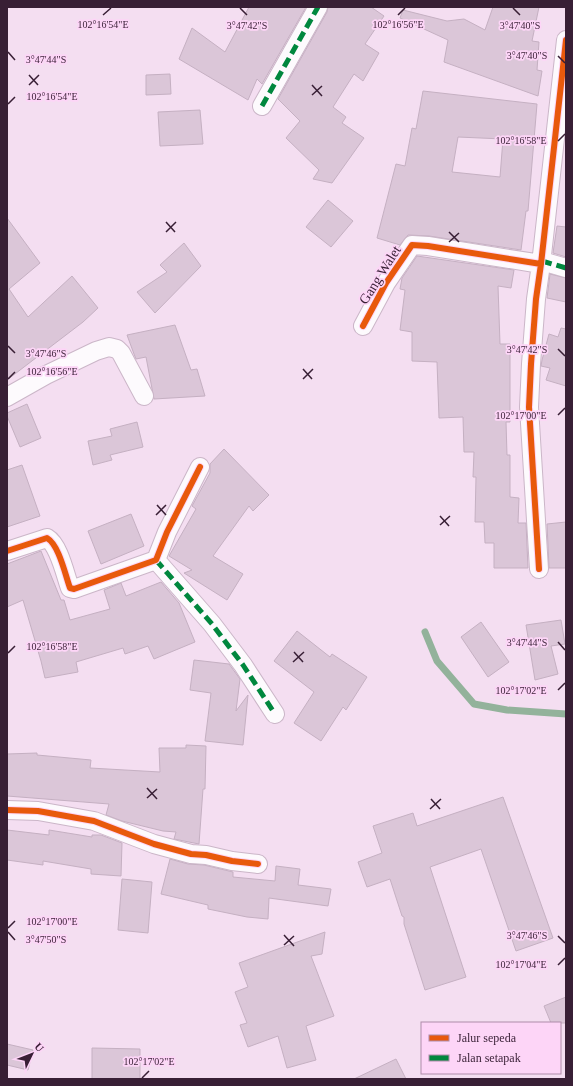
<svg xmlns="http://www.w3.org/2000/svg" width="573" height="1086" viewBox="0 0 573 1086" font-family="'Times New Roman',serif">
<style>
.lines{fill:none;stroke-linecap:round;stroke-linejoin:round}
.stream{stroke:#93b29b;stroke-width:7}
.building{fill:#dbc6d8;stroke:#c5b0c2;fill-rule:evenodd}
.minor-casing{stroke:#cbb6c8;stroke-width:20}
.minor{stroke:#fdfafd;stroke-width:18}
.quiet{stroke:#00873e;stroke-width:5;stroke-dasharray:10 5;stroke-linecap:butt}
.cycleway-casing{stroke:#fdd5f7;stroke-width:8}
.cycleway{stroke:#e8590c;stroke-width:6}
.ticks{fill:none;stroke:#381f35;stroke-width:1.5}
.labels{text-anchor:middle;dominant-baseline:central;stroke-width:3.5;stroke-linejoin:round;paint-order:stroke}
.street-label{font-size:14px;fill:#381f35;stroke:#fdd5f7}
.ticks-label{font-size:10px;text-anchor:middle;fill:#381f35;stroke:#fdd5f7;stroke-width:3.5;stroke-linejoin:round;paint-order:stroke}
</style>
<rect width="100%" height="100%" fill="#f4def1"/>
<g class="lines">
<!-- stream -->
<path class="stream" d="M425,632L437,661L474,704L507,710L566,714"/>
</g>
<!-- building -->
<path class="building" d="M249,7H306L262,84L257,79L248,100L179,59L192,28L225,52Z
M328,7H371L384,16L365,44L379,53L363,81L354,74L333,107L346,117L342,123L364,138L332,183L313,179L319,170L286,138L300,121L278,99L327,12Z
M493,7H539L532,41L539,42L537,70L542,71L538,96L444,62L448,40L400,18L403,10L447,21L464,19L485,30Z
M170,74L171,94L146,95V75Z
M423,91L537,104L528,211H526L521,250L429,236L408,235L400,245L377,238L396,164L405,166L412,128L416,129ZM458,137L503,139L500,177L452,172Z
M200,110L203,144L160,146L158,112Z
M328,200L353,221L331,247L306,227Z
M7,218L40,263L9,289L28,317L72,276L98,308L83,322L7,380Z
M557,226L566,227V257L553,253Z
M184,243L201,266L155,313L137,292L167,272L160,265Z
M417,256L514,270L511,288L498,286L500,344H510V422H506L507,455H510V497L519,498L518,523H526L528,568H494V543H485L484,522H475L476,477H473L474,452H464L463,417L439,418L437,362L412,361V332L400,330L405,290L400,289L402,278Z
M550,274L566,278V302L547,298Z
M175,325L191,370L197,369L205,396L154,399L146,357L136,359L134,354L127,335Z
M561,328L566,329V386L546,380L550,368L541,366L542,360L549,334L558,337Z
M27,404L41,438L20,447L7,416V413Z
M137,422L143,447L110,455L112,460L93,465L88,441L112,436L110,429Z
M224,449L269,495L253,511L249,506L213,556L243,574L227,600L184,573L192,570L169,556L196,509L192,506L210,473V464Z
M22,465L40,516L7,527V470Z
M131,514L144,546L101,564L88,531Z
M566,522V568H549L547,524Z
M41,551L61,600H64L70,620L110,609L104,590L121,583L126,596L161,582L179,603L195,642L154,659L148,646L125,654L123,648L76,662L78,672L45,678L41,661L23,600L7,607V564Z
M561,620L565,644L551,646L558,674L535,680L526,625Z
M481,622L509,662L488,677L461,637Z
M297,631L330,657L332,654L367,677L346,710L343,707L321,741L294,723L314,692L274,661Z
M194,660L229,664L240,679L236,711L248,695L243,745L205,741L211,693L190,690Z
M186,745L206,746L205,789H203L199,844L174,839L176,832L163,831L122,821L106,815L109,804L7,796V754L37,753V755L91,760L90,768L160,772L159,748H186Z
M503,797L553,938L516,951L481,849L430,867L466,977L425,990L404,924V917L402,916L390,879L367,887L358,862L382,853L373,826L413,813L417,826Z
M7,830L49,835V830L92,837V835H101L122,843L121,876L91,874V869L43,861V865L7,860Z
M170,859L188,864L204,865L233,872V877L275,881L276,866L300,869L298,885L331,889L328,906L269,898L268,919L247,917L208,909V905L161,894Z
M122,879L152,882L148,933L118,930Z
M325,932L322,954L311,956L334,1016L306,1026L316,1060L287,1068L278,1036L248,1047L240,1025L247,1023L235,992L248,987L239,963Z
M566,997V1023H551L544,1006Z
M7,1044L33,1050L28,1070L7,1065Z
M92,1048L140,1049V1079H92Z
M396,1059L406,1079H354Z"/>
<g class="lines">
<defs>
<path id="minor" d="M262,106L318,7
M542,261L566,268
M363,326L386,283L412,245L428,246L541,264
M7,397L46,375L96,351L109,347L117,349L121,353L144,396
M7,551L47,538C59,545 65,574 70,588L74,589L156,560L167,532L200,467
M156,560L212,624L243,665L275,714
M539,569L529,407L531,364L536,299L541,264L566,40
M7,810L38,811L94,821L154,844L191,854L206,855L232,861L258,864"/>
</defs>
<!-- minor casing -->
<use href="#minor" class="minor-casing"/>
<!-- minor -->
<use href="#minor" class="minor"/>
<!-- quiet -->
<path class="quiet" d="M262,106L318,7
M542,261L566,268
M156,560L212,624L243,665L275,714"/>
<defs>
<path id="cycleway" d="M363,326L386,283L412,245L428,246L541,264
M7,551L47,538C59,545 65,574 70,588L74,589L156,560L167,532L200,467
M539,569L529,407L531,364L536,299L541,264L566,40
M7,810L38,811L94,821L154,844L191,854L206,855L232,861L258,864"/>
</defs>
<!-- cycleway casing -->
<use href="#cycleway" class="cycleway-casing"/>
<!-- cycleway -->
<use href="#cycleway" class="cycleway"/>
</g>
<!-- ticks -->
<path class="ticks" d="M240,8L247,15M513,8L520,15M103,15L111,8M398,15L405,8M8,52L15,60M558,56L565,63M29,75L38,85M29,85L39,75M312,85L322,96M312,95L322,86M8,104L15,97M558,141L565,134M166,222L175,232M166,232L176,222M449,232L459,242M449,242L459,233M8,346L15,353M558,349L565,356M303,369L312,379M8,379L15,372M303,379L313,369M558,415L565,408M157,505L166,515M156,515L166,505M440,516L449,526M440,525L450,516M558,642L565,650M294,652L303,662M8,653L15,646M293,662L304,652M558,690L565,683M147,788L157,799M147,798L157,789M431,799L440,809M430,809L441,799M8,928L15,921M8,932L15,940M284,935L294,946M558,936L565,943M284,945L294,936M558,965L565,958M142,1078L149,1071"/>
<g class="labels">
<!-- street labels -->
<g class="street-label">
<text transform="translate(380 275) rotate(-58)">Gang Walet</text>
</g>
</g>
<g class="ticks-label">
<text x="103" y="28">102°16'54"E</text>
<text x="398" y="28">102°16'56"E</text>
<text x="247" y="29">3°47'42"S</text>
<text x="520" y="29">3°47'40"S</text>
<text x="527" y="59">3°47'40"S</text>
<text x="46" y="63">3°47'44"S</text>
<text x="52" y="100">102°16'54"E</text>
<text x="521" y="144">102°16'58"E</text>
<text x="527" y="353">3°47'42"S</text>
<text x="46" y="357">3°47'46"S</text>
<text x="52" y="375">102°16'56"E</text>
<text x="521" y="419">102°17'00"E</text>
<text x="527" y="646">3°47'44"S</text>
<text x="52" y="650">102°16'58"E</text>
<text x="521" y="694">102°17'02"E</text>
<text x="52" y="925">102°17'00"E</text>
<text x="527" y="939">3°47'46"S</text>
<text x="46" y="943">3°47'50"S</text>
<text x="521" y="968">102°17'04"E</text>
<text x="149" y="1065">102°17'02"E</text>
</g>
<!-- border -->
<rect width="573" height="1086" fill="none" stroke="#381f35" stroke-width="16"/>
<!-- legend -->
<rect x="421" y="1022" width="140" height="52" fill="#fdd5f7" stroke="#ae8ca9"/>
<rect x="429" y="1035" width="20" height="6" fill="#e8590c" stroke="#ae8ca9"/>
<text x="457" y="1042" font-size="12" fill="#381f35">Jalur sepeda</text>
<rect x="429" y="1055" width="20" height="6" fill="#00873e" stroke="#ae8ca9"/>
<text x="457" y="1062" font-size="12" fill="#381f35">Jalan setapak</text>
<!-- north arrow -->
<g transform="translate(32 1054) rotate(47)" stroke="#fdd5f7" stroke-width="3" paint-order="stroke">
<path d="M0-3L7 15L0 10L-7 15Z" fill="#381f35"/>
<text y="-6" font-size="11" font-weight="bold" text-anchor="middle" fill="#381f35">U</text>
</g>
</svg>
